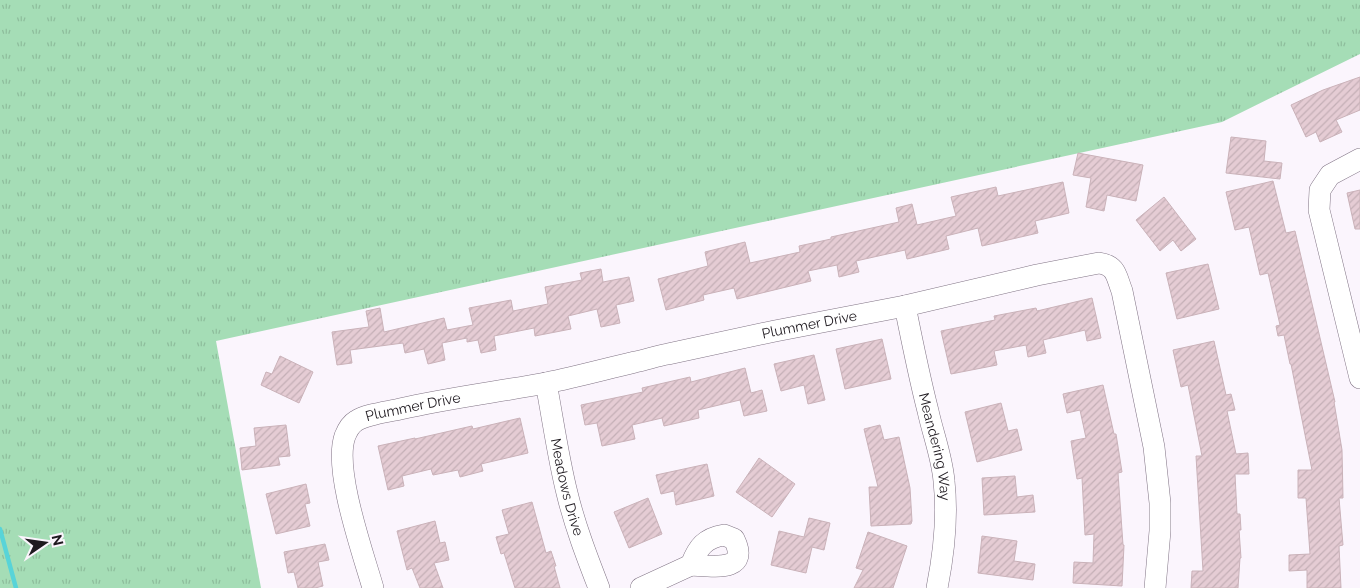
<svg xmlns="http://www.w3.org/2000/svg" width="1360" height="588" viewBox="0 0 1360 588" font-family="Raleway,sans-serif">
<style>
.grass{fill:url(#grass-tufts)}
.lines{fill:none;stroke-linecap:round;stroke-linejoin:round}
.stream{stroke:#58d4d8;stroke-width:4.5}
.building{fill:url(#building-hatch);stroke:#cab2b9}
.minor-casing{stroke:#817485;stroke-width:22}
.minor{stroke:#fff;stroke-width:21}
.labels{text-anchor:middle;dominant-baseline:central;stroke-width:4;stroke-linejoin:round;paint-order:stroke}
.street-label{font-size:14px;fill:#1e191f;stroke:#fbf5fd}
</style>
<defs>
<pattern id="grass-tufts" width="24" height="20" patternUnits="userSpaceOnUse" patternTransform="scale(1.25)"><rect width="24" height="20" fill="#a5ddb6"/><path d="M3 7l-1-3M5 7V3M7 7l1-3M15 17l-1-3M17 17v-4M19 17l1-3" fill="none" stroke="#8ebd9c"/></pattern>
<pattern id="building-hatch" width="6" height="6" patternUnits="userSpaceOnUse" patternTransform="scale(1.25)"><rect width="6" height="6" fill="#e5ccd4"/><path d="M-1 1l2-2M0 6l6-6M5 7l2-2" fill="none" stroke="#c4afb6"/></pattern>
</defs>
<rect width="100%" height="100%" fill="#fbf5fd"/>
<!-- grass -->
<path class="grass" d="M0,0H1360V54L1222,122L216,341L261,588H0Z"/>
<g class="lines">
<!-- stream -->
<path class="stream" d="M0,529L16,588"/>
</g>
<!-- building -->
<path class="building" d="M1360,77V110L1336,120L1342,132L1320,142L1316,132L1306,137L1291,105L1323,90Z
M1231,137L1266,141L1264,161L1282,163L1280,179L1226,173Z
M1078,153L1143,165L1136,201L1107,195L1104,211L1086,207L1091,178L1073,175Z
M1273,181L1286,233L1295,231L1335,402H1334L1342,450L1343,498H1339L1343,545L1339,546L1341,588H1307V570L1289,571V555L1310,554L1306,498H1298V470H1312L1291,364H1290L1284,335L1278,336L1276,326L1280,325L1268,273L1260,275L1249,227L1235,230L1226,192Z
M1063,182L1069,213L1035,221L1038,233L982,246L978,228L946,236L949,249L907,259L905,250L856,261L859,272L839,277L837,265L808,271L811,281L737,299L734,288L703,295L704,300L666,310L658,279L708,266L705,252L745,242L750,263L800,252L799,246L831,239V237L899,222L896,208L912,204L917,225L956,216L951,197L996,187L998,196Z
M1360,190V229H1355L1347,193Z
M1164,197L1196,239L1181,251L1173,240L1160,251L1136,220Z
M1208,264L1219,309L1177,319L1166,273Z
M601,269L603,282L629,277L634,301L616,305L620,323L601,327L597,309L568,316L571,329L535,336L534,328L494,336L496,350L481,353L478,340L467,342V338L442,343L445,360L428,364L424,349L405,353L403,343L350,350L352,363L337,365L332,332L369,327L366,311L380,308L384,332L444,318L447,330L473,325L469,308L511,300L513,311L548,304L545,287L582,280L580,273Z
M1092,298L1101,338L1087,341L1085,330L1043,340L1046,353L1028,357L1026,345L994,351L997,365L951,374L941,331L995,320L994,316L1036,308L1037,311Z
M882,339L891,379L845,389L836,349Z
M1214,341L1226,395L1231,394L1235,410L1227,411L1236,454L1248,453L1249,474H1235L1237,514H1240L1241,530H1239L1241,558H1240L1238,588H1191L1192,571H1203L1196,456H1202L1188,385L1181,387L1173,350Z
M814,355L825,400L808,404L804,385L781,391L774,364Z
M280,356L313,372L299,403L261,385L266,372L272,374Z
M745,368L751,393L762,390L767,411L744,416L740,400L698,410L699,418L664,426L662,418L632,425L635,439L602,446L597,423L585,425L581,405L643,392L642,388L690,377L691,382Z
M1103,385L1114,434H1116L1122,472L1118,473L1123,545H1124L1122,586L1073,583L1074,562L1093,563L1094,534L1085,535L1082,478L1077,479L1071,441L1086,438L1080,410L1067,413L1063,394Z
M1001,403L1008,431L1017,429L1022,450L977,462L965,412Z
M520,418L528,453L481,464L483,471L460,477L458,470L433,475L431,469L402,476L404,486L388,490L378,446L415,438V439L472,426L473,429Z
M286,425L290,456L278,457L280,465L242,470L240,448L256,446L254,428Z
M880,425L884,440L899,437L910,488L912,521L911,524L871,526L869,487H878L864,429Z
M759,458L795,484L772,517L736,492Z
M707,464L714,496L676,505L674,491L661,494L656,475Z
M1015,476L1017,497L1033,495L1035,512L984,515L982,478Z
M306,484L310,503L305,504L310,526L276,534L266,494Z
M648,498L662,534L629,548L614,512Z
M532,502L546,553L551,551L556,566H554L560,588H515L504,553L501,554L496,537L509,534L502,510Z
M809,518L830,523L824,550L812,547L806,573L771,565L779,531L804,537Z
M435,521L440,543L445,542L449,560L434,563L443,588H420L412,568L407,570L397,531Z
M868,532L907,546L893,588H854L863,570L856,568Z
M982,536L1017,541L1014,561L1035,564L1033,580L978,573Z
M325,544L329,560L318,562L323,586L315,588H298L294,572L288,573L284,552Z"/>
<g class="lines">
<defs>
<g id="minor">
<path d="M1360,159L1330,175L1320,190L1319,210L1360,378"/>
<path id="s1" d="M905,306C912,341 919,376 928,411C933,434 942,457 944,481C948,517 944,553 937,588"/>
<path id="s2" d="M546,383C553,420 558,457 567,493C575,526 587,557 599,588"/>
<path d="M724,535L734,539C751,573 712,566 691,565C698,547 705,538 724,535Z"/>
<path id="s3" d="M373,588C363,553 333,469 345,436C347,431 351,424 356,421C367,414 387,412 400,409C448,398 497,392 546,383C576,377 605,369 635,362C646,360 656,356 668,354L775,331L905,306L1037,275L1099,263C1117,266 1116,276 1122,291L1154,447L1160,503V531L1155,588"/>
<path d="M641,588L691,565"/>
</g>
</defs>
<!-- minor casing -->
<use href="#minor" class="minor-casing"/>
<!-- minor -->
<use href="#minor" class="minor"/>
</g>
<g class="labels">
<!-- street labels -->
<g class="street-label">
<text stroke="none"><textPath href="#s3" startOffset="639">Plummer Drive</textPath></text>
<text stroke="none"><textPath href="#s3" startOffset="234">Plummer Drive</textPath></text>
<text stroke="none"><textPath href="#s1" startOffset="144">Meandering Way</textPath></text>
<text stroke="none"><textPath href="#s2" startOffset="106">Meadows Drive</textPath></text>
</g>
</g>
<!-- north arrow -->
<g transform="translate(45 543) rotate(77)" stroke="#fbf5fd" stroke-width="4" paint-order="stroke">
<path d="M0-4L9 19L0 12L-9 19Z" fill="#1e191f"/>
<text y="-8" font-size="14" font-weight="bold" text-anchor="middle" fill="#1e191f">N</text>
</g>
</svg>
